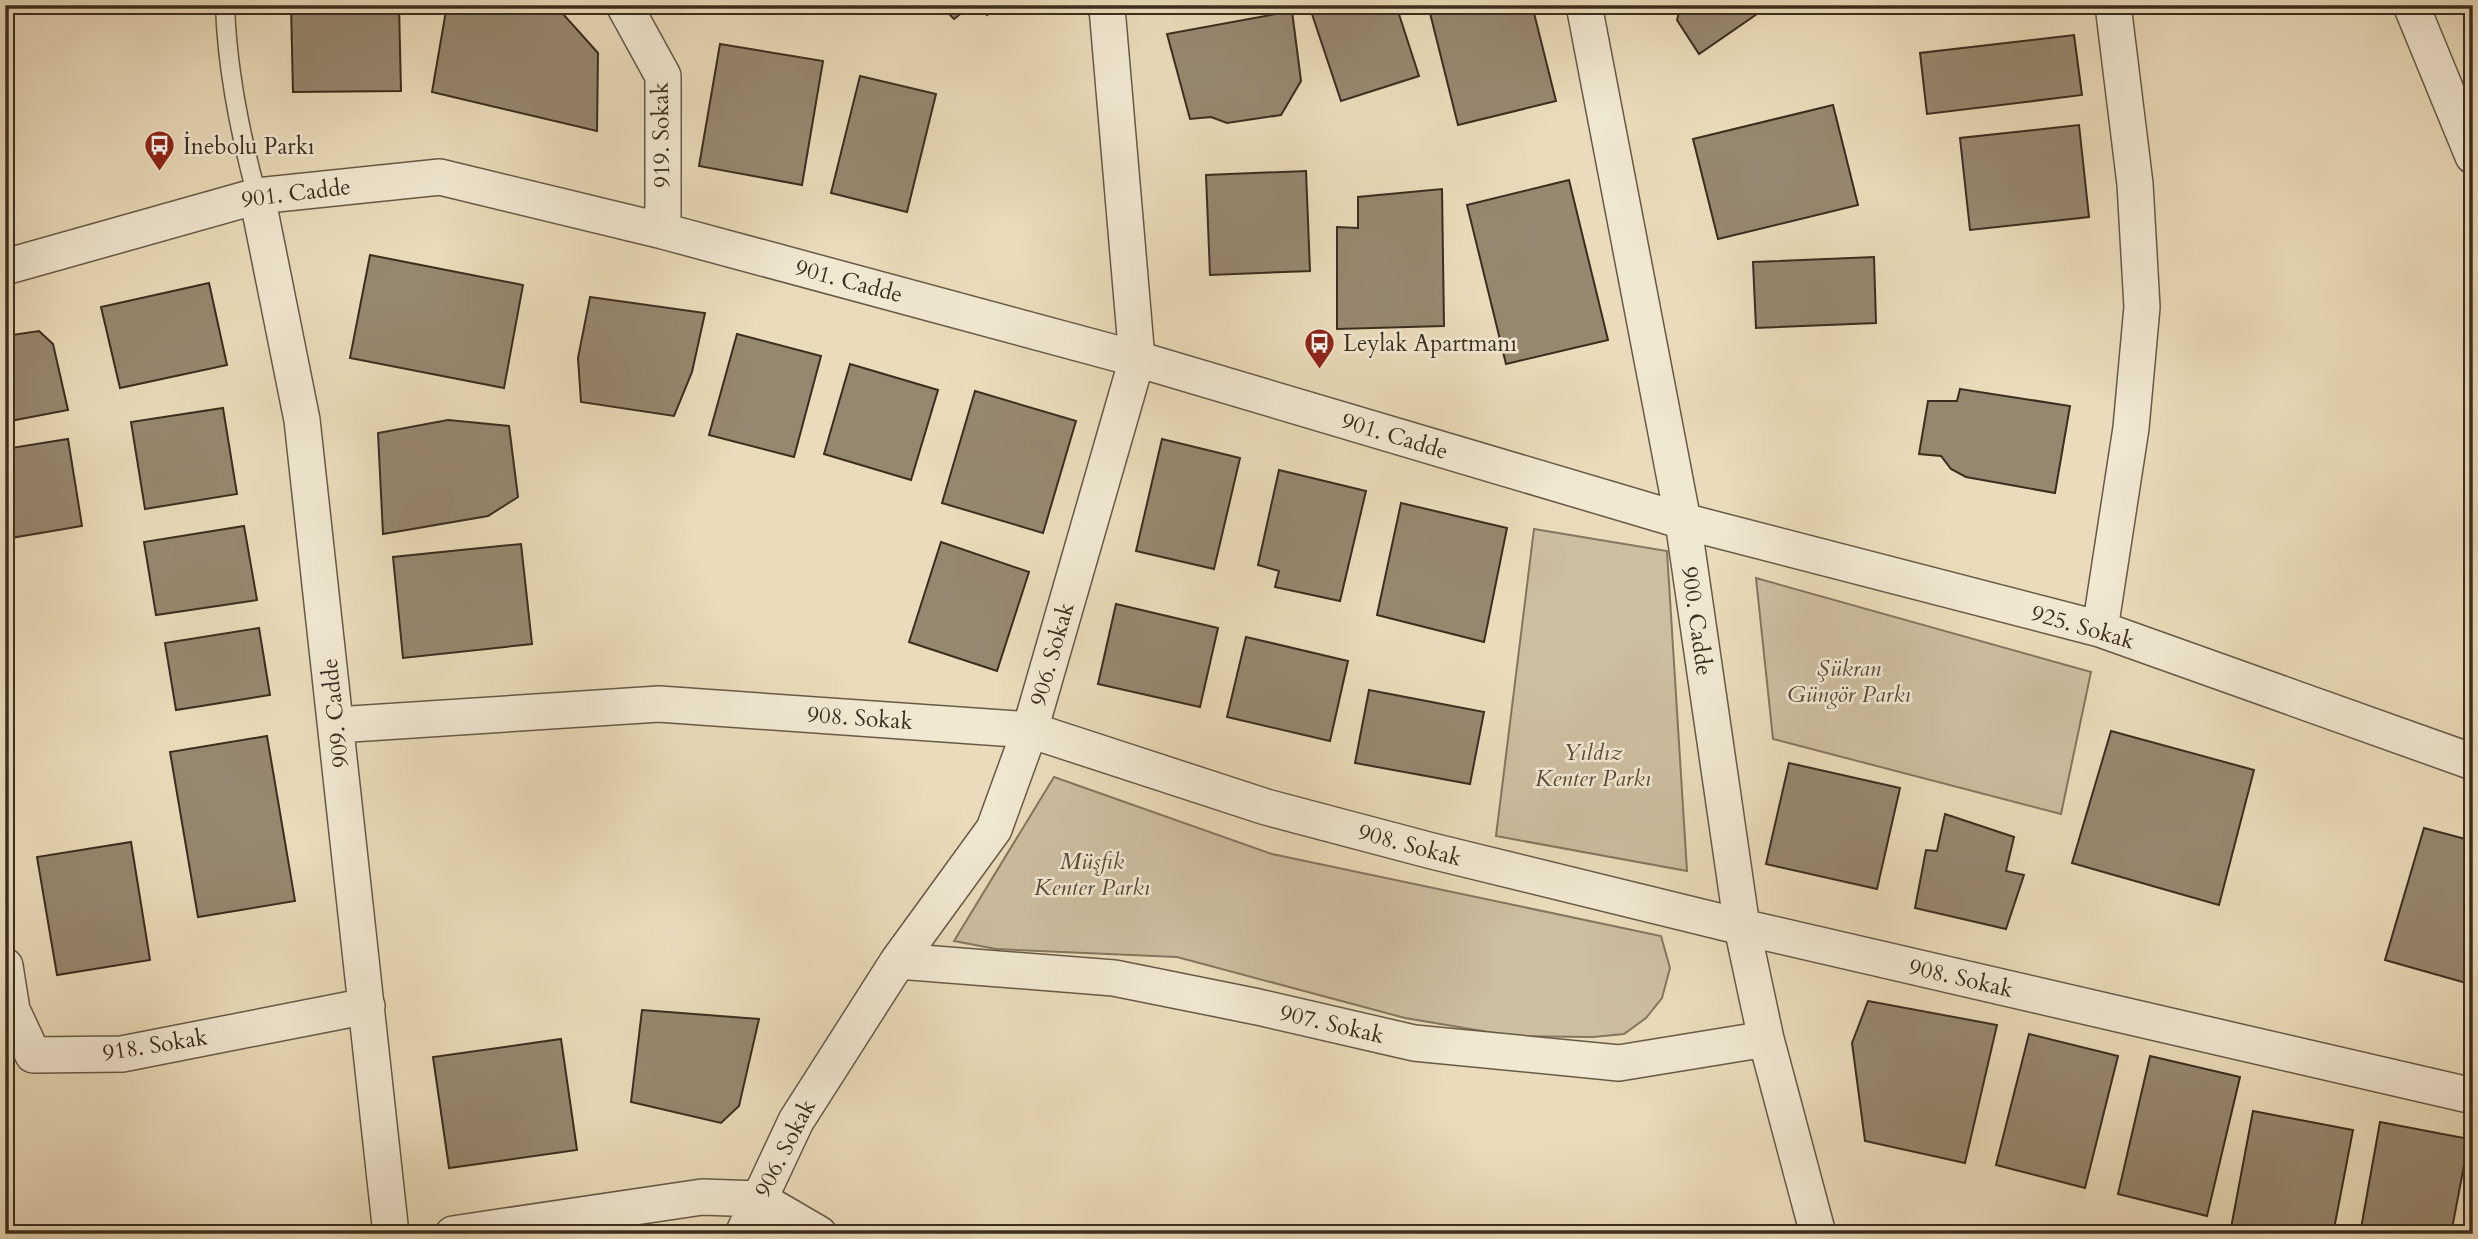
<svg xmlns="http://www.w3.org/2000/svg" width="2478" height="1239" viewBox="0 0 2478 1239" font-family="Cardo,serif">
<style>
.green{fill:#ccbea0;stroke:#837660;stroke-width:2}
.building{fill:#968870;stroke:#3a2e1f;stroke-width:2}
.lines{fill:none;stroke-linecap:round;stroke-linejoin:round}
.lane-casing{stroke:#665a46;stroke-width:21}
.street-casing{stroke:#665a46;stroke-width:38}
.lane{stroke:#f1e8d2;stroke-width:18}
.street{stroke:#f1e8d2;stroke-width:35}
.labels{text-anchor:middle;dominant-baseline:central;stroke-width:5;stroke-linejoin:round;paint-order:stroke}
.street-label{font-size:23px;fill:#3a2e1f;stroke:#f1e8d2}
.poi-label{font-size:23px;fill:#3a2e1f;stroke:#f1e8d2;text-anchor:start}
.park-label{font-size:23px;font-style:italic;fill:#574b39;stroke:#f1e8d2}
</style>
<rect width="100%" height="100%" fill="#eadcba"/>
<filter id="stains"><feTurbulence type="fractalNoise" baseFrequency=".00286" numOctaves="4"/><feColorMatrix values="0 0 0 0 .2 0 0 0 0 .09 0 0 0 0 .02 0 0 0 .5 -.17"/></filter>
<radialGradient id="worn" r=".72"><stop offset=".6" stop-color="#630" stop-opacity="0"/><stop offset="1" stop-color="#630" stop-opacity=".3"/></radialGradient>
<!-- green -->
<path class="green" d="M1534,529L1667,551L1687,871L1496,836Z
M1756,578L2091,672L2061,814L1773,739Z
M1054,777L1272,854L1661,936L1670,968L1662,998L1646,1018L1624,1034L1593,1037L1512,1036L1405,1018L1177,957L996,949L954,941Z"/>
<!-- building -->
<path class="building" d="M291,5H399L401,91L293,92Z
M447,5H555L598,53L597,131L432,92Z
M940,5H972L954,19Z
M981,5H1001L987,15Z
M1309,5H1396L1419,76L1341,101Z
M1428,5H1532L1556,101L1458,125Z
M1681,5H1770L1699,54L1677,20Z
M1292,11L1301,81L1281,115L1227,123L1211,117L1190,119L1167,34Z
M2074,35L2082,95L1927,114L1920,53Z
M720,44L823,61L802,185L699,166Z
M860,76L936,94L907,212L831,193Z
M1833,105L1858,205L1718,239L1693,139Z
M2079,125L2089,217L1970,230L1960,138Z
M1306,171L1310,271L1210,275L1206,175Z
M1569,180L1608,340L1506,364L1467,205Z
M1442,189L1444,326L1337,329V227L1358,228V197Z
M370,255L523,285L504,388L350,358Z
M1874,257L1876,323L1756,328L1753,262Z
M209,283L227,365L120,388L101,307Z
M590,297L705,313L692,372L674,416L581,402L578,358Z
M39,331L53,344L68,410L5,422V336Z
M737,334L821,356L794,457L709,435Z
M850,364L938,390L911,480L824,454Z
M1960,389L2070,406L2055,493L1966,477L1951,469L1941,456L1919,454L1928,401H1957Z
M975,391L1076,421L1043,533L942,503Z
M223,408L237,494L145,509L131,422Z
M448,420L509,426L518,497L488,516L383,534L378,433Z
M68,439L82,526L5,539V449Z
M1162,439L1240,458L1214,569L1136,551Z
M1279,470L1366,491L1340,601L1275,587L1279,571L1258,565Z
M1401,503L1507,528L1484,642L1377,615Z
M244,526L257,600L156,615L144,542Z
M941,542L1029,572L997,671L909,642Z
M521,544L532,644L403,658L393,557Z
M1116,604L1218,628L1200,707L1098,684Z
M259,628L270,695L176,710L165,643Z
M1246,637L1348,661L1330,741L1227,717Z
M1369,690L1484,712L1470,784L1355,763Z
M2111,731L2254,770L2219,905L2072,863Z
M267,736L295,901L198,917L170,752Z
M1789,763L1900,788L1877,889L1766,864Z
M1945,814L2014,837L2006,871L2024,875L2006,929L1915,908L1926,850L1937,851Z
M2424,828L2473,841V985L2385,960Z
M131,842L150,960L57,975L37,857Z
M1868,1001L1997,1025L1965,1163L1865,1141L1852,1043Z
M642,1010L759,1019L739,1106L721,1123L631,1102Z
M2029,1034L2118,1056L2085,1188L1996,1165Z
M561,1039L577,1150L449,1168L433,1057Z
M2150,1056L2240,1077L2207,1216L2118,1194Z
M2253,1111L2353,1130L2333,1234H2259L2231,1228Z
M2380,1122L2469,1139L2451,1234H2360Z"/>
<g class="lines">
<defs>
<path id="lane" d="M225,5C227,70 240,134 257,196"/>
<path id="street" d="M624,5L663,76V231
M1584,5L1683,521L1742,927L1766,1039L1818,1234
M2411,5L2473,156
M257,196L302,420L391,1234
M5,267L257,196L440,177L663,231L1137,359L1683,521L2100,629L2473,762
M2100,629L2131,428L2142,307L2135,184L2113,5
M336,725L659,704L1030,730L1266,807L1432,851L1742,927L2473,1096
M898,961L1114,978L1258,1007L1414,1043L1619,1063L1766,1039
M5,966L12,1010L33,1055L122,1054L367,1006
M453,1234L702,1197L759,1199L819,1234
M743,1234L796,1121L898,961L994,829L1030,730L1137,359L1107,8L1104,5"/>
</defs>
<!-- lane casing -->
<use href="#lane" class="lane-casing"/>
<!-- street casing -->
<use href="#street" class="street-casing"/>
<!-- lane -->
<use href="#lane" class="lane"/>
<!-- street -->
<use href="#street" class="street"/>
</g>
<!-- icons -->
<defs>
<symbol id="bus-pin" viewBox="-11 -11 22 30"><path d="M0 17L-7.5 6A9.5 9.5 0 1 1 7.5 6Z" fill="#8f2418" stroke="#f1e8d2"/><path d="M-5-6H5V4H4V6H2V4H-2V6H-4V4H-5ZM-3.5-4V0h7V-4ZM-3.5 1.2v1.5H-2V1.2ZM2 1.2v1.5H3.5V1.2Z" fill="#fff"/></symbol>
</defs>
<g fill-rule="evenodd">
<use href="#bus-pin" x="142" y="128" width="35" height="47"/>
<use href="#bus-pin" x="1302" y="326" width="35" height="47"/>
</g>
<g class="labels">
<!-- street labels -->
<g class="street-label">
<text transform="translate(661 135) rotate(-91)">919. Sokak</text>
<text transform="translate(296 193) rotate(-7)">901. Cadde</text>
<text transform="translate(849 281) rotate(15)">901. Cadde</text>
<text transform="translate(1395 436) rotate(17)">901. Cadde</text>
<text transform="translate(1697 621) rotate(82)">900. Cadde</text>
<text transform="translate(2083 627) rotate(16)">925. Sokak</text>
<text transform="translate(1052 654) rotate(-74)">906. Sokak</text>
<text transform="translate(335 713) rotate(-96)">909. Cadde</text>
<text transform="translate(860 718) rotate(4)">908. Sokak</text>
<text transform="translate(1410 845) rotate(15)">908. Sokak</text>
<text transform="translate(1961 978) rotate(13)">908. Sokak</text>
<text transform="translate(1332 1024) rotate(13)">907. Sokak</text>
<text transform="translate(155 1045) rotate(-9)">918. Sokak</text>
<text transform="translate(785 1148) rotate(-63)">906. Sokak</text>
</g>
<!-- poi labels -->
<g class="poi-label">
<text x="183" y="146">İnebolu Parkı</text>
<text x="1343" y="343">Leylak Apartmanı</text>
</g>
<!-- park labels -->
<g class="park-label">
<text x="1849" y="668">Şükran<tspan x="1849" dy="26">Güngör Parkı</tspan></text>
<text x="1593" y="752">Yıldız<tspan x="1593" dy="26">Kenter Parkı</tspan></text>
<text x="1092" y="861">Müşfik<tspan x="1092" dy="26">Kenter Parkı</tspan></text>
</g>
</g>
<!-- margin -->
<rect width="2478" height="1239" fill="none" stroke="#eadcba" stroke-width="28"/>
<rect x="7" y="7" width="2464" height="1225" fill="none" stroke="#3a2e1f" stroke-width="3.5"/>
<rect x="14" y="14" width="2450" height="1211" fill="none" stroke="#3a2e1f" stroke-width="2"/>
<rect width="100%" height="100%" filter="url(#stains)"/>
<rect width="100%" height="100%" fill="url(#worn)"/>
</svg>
